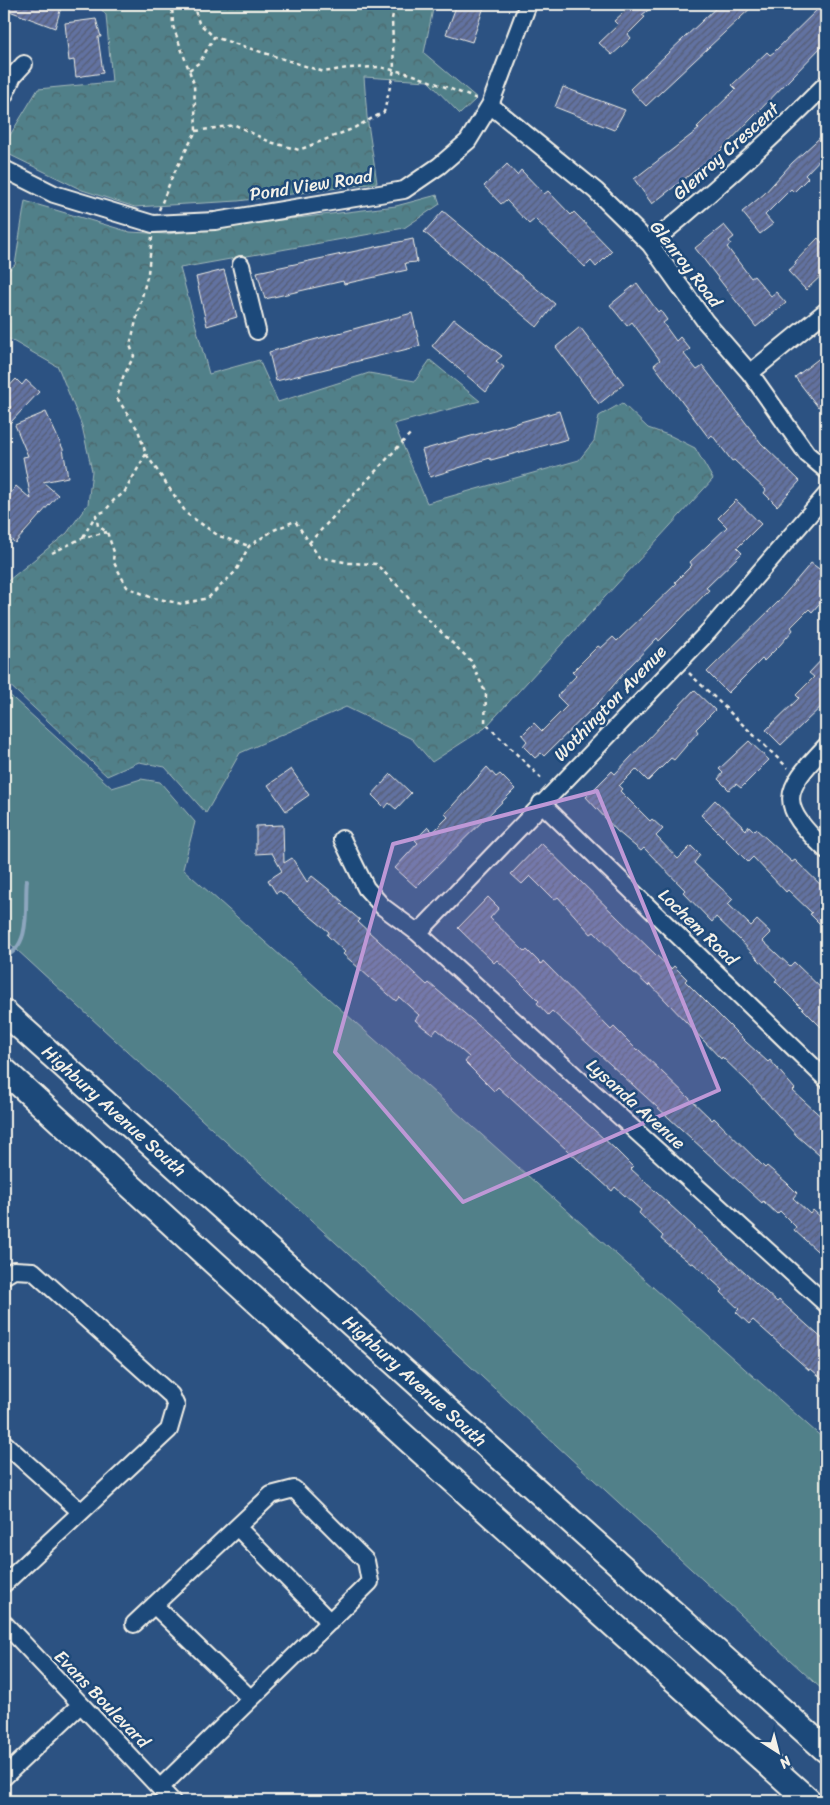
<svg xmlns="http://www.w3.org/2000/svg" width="830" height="1805" viewBox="0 0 830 1805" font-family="Sriracha,sans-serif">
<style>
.grass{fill:#518089;stroke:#a2b8b8}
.forest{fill:url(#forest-crowns);stroke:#a2b8b8}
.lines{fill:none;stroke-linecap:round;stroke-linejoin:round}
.stream{stroke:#8da6be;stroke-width:4}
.building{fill:url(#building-hatch);stroke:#f4f1e8}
.minor-casing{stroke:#f4f1e8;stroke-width:20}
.highway-casing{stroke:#f4f1e8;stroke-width:28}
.path{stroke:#f4f1e8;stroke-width:2.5;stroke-dasharray:4 4;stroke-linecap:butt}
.minor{stroke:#1f4a7a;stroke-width:16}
.highway{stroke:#1f4a7a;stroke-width:24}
.marked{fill:#be98d6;fill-opacity:0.2;stroke:#be98d6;stroke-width:4;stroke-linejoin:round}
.labels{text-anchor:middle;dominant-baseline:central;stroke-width:5;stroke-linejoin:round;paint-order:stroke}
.street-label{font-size:18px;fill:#f4f1e8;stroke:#1f4a7a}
</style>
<defs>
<pattern id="forest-crowns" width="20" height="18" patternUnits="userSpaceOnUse" patternTransform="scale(1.25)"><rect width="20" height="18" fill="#518089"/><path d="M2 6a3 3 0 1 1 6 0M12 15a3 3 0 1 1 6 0" fill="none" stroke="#4d676b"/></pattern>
<pattern id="building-hatch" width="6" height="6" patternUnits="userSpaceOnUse" patternTransform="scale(1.25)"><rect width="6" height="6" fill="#6272a1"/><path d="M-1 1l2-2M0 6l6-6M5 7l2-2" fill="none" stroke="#565d74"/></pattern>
</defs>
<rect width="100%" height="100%" fill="#2c5282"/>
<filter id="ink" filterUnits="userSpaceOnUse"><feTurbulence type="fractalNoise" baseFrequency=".02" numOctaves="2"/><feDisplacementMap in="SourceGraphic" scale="10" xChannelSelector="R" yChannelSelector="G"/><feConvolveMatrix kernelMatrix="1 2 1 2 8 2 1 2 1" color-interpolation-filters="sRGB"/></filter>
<g filter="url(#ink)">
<!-- grass -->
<path class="grass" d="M4,690L112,788L141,779L160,782L195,822L183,869L826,1441V1693L4,938Z"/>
<!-- forest -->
<path class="forest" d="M97,4H434L424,53L477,98L460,114L428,81L364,77L367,117L377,183L238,201L135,207L82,190L4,152V145L38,89L112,82L106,15Z
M437,195L440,204L404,228L180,268L209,374L259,360L278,402L369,373L415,381L430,360L480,401L394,424L427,503L579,460L594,441L599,416L622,403L648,428L671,436L695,448L713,479L485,728L432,762L412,739L346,707L240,753L206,813L165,767L139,762L107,776L4,680V584L67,533L88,504L92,471L82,426L58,367L4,336V273L15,265L25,201L130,232L167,234L396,206Z"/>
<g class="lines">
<!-- stream -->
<path class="stream" d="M4,957C33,946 24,904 27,880"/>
</g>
<!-- building -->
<path class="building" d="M4,4H62L55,28L4,9Z
M457,4H485L472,42L446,34Z
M633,4H656L642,15L645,17L628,34L631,38L612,55L599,43L618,25L614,21Z
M720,4H755L646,106L630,89Z
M823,4H826V42L719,152L652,204L634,179L699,129L697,127L736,89L732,85L767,52L770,55L774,52Z
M96,19L101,37H98L103,73L76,77L74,60L69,61L65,23Z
M563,87L625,110L614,130L555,107Z
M826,132V153L805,175L808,178L794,192L791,189L765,215L773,224L760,234L742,212L764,194L792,163Z
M507,164L517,175L521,170L544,194L548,191L571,215L574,212L612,251L596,267L591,261L585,267L535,219L529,224L506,200L501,204L484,186Z
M443,211L555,304L537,327L424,232Z
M724,225L734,237L729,241L731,244L727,247L751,278L754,276L771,296L776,292L786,303L756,327L695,248Z
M818,238L826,247V271L806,290L788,271L796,264L795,262Z
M413,239L417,262L405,263L407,270L344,284L343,281L265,299L257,272Z
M224,270L237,317L207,326L196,277Z
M637,283L658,312L660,310L667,320L663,323L676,341L680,337L690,349L684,354L697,370L703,366L761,443L800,481L777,506L764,493L766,490L734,460L732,461L712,435L709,438L654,365L660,360L632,322L627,326L610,305Z
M412,313L420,346L276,381L269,352Z
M454,319L502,356L496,361L504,367L486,392L432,346Z
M580,327L624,384L599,404L556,347Z
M826,353V401L818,407L795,377Z
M16,379L22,385L26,380L39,392L10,423L4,418V414L11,407L6,402L10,398L4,392Z
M559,411L568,439L491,460L490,458L430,477L422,450Z
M46,412L63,449L68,477L43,482L58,495L15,543L4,533V503L16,486L31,499L23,457L28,456L15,425Z
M736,500L761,524L737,548L742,553L706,588L709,590L677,623L659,641L657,638L629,667L601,700L544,756L541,753L535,758L523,746L527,741L522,735L534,723L542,731L567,706L557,696L576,676L572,672L598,646L601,648L613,637L617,641L677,583L675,582L692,565L690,562L727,527L718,518Z
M811,563L826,574V596L812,612L809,609L791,627L793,630L780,645L764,661L762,659L728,693L707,672L778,602Z
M826,655V702L781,745L766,730L799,698L796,695L814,677L809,673Z
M694,690L715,710L696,729L698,732L674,760L671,758L648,781L636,769L619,786L622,789L620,791L650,821L652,819L663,829L656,836L678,859L691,846L700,855L694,863L733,899L728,904L751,926L757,920L771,933L763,941L790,966L794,962L826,993V1032L775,981L777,979L739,939L716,917L712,922L683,892L685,890L644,848L641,851L617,831L586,797L612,771L615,774Z
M749,741L769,760L741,788L736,784L729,790L718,779L723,773L719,769Z
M487,767L496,777L500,774L515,789L416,887L395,868L418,843L415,840L428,827L433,832L448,817L445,814Z
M291,769L309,795L286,811L268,785Z
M391,774L411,793L396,809L389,803L385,808L372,795Z
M715,800L746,830L749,826L754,831L756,829L792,862L795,860L826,890V930L810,914L812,913L788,890L786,892L753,857L748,862L701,815Z
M283,825L284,863L292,858L307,882L312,876L332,892L343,902L341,904L360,920L358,922L390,951L427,985L429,983L485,1031L614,1148L633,1167L631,1169L695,1228L777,1302L779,1300L826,1342V1382L811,1369L809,1370L753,1320L749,1324L736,1312L739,1309L721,1292L723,1290L693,1263L691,1264L661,1239L663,1236L639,1213L641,1210L615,1187L612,1191L498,1087L494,1091L465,1062L469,1057L437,1029L433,1034L423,1027L415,1020L419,1015L399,997L396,1001L343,954L345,952L327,935L329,932L280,891L276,893L268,880L282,871L272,853L256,854V826Z
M541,843L655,954L671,969L674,966L687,979L685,981L746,1042L768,1062L770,1060L795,1089L793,1091L826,1121V1161L797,1136L748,1082L722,1057L721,1059L650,984L648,986L630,969L594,932L591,934L558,897L554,900L530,876L522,884L511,874Z
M488,897L499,908L490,918L525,952L527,950L541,964L543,961L611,1030L614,1027L637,1050L638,1049L712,1120L714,1118L765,1168L767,1166L787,1183L797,1193L793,1198L810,1214L813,1210L826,1222V1259L794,1230L796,1227L780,1211L777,1214L763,1201L762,1203L552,1011L548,1015L537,1003L539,1001L518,980L497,960L494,963L458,928Z"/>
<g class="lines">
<defs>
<path id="minor" d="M4,96L13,76L24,64
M490,105L596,191L650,244L705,321L750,373L807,454L826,470
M4,169L54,194L153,224L215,221L404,190L439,166L468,141L490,105L528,4
M650,244C712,193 770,141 826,84
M241,265L257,331
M750,373L826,311
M826,746C781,793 778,804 826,850
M541,803L826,1079
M342,839L366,888L383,907L418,933L826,1304
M418,933L708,632L826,495
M4,1276L14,1270L33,1271L171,1395L176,1406L169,1430L4,1584
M4,1443L81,1512
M237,1527L330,1622
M154,1605L251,1699
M4,1623L172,1801
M134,1624L271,1495L294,1489L366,1561L370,1582L160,1788
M4,1777L80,1705"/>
<g id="highway">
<path id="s1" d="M4,1012L826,1750"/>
<path d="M4,1070L405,1437L809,1801"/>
</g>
</defs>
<!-- minor casing -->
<use href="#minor" class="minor-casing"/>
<!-- highway casing -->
<use href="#highway" class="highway-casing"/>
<!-- path -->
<path class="path" d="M193,4L199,23L214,37
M189,70L200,62L214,37L324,72L347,68L379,67L411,74L477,99
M196,131L235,125L270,142L299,150L352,129L384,112L394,70L392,19L395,4
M159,210L172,177L196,131L194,84L173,26L172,4
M152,237L148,273L130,345L134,356L123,377L117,398L138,430L146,454L187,514L219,536L249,546
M146,454L124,493L114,500L105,511L96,515L98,526L107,532L114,552L113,561L127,587L150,597L182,604L208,598L236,571L249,546L274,530L295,521L319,557L349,563L376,564L402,590L416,608L471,661L486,694L485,723L542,779
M83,537L95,516
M309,543L411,433
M52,553L82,538L107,532
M689,673L788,768"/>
<!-- minor -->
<use href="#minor" class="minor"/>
<!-- highway -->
<use href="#highway" class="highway"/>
</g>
</g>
<!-- marked area -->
<path class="marked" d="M597,791L719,1090L463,1202L335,1052L393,844Z"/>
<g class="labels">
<!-- street labels -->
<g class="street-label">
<text transform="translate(726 151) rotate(-42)">Glenroy Crescent</text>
<text transform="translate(311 185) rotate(-9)">Pond View Road</text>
<text transform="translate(686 264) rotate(52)">Glenroy Road</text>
<text transform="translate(610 703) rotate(-46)">Wothington Avenue</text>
<text transform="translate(698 927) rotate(44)">Lochem Road</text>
<text transform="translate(636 1104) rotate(42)">Lysanda Avenue</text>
<text stroke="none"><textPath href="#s1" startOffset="148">Highbury Avenue South</textPath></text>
<text stroke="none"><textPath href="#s1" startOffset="552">Highbury Avenue South</textPath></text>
<text transform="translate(102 1699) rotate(46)">Evans Boulevard</text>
</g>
</g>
<!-- margin -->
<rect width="830" height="1805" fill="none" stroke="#1f4a7a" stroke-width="20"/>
<rect x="10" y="10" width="810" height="1785" fill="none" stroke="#f4f1e8" stroke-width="2" filter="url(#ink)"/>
<!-- north arrow -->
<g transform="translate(778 1752) rotate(144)" stroke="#1f4a7a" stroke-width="4" paint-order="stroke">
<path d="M0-4L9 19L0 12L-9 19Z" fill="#f4f1e8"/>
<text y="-8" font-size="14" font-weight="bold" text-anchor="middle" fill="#f4f1e8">N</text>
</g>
</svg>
